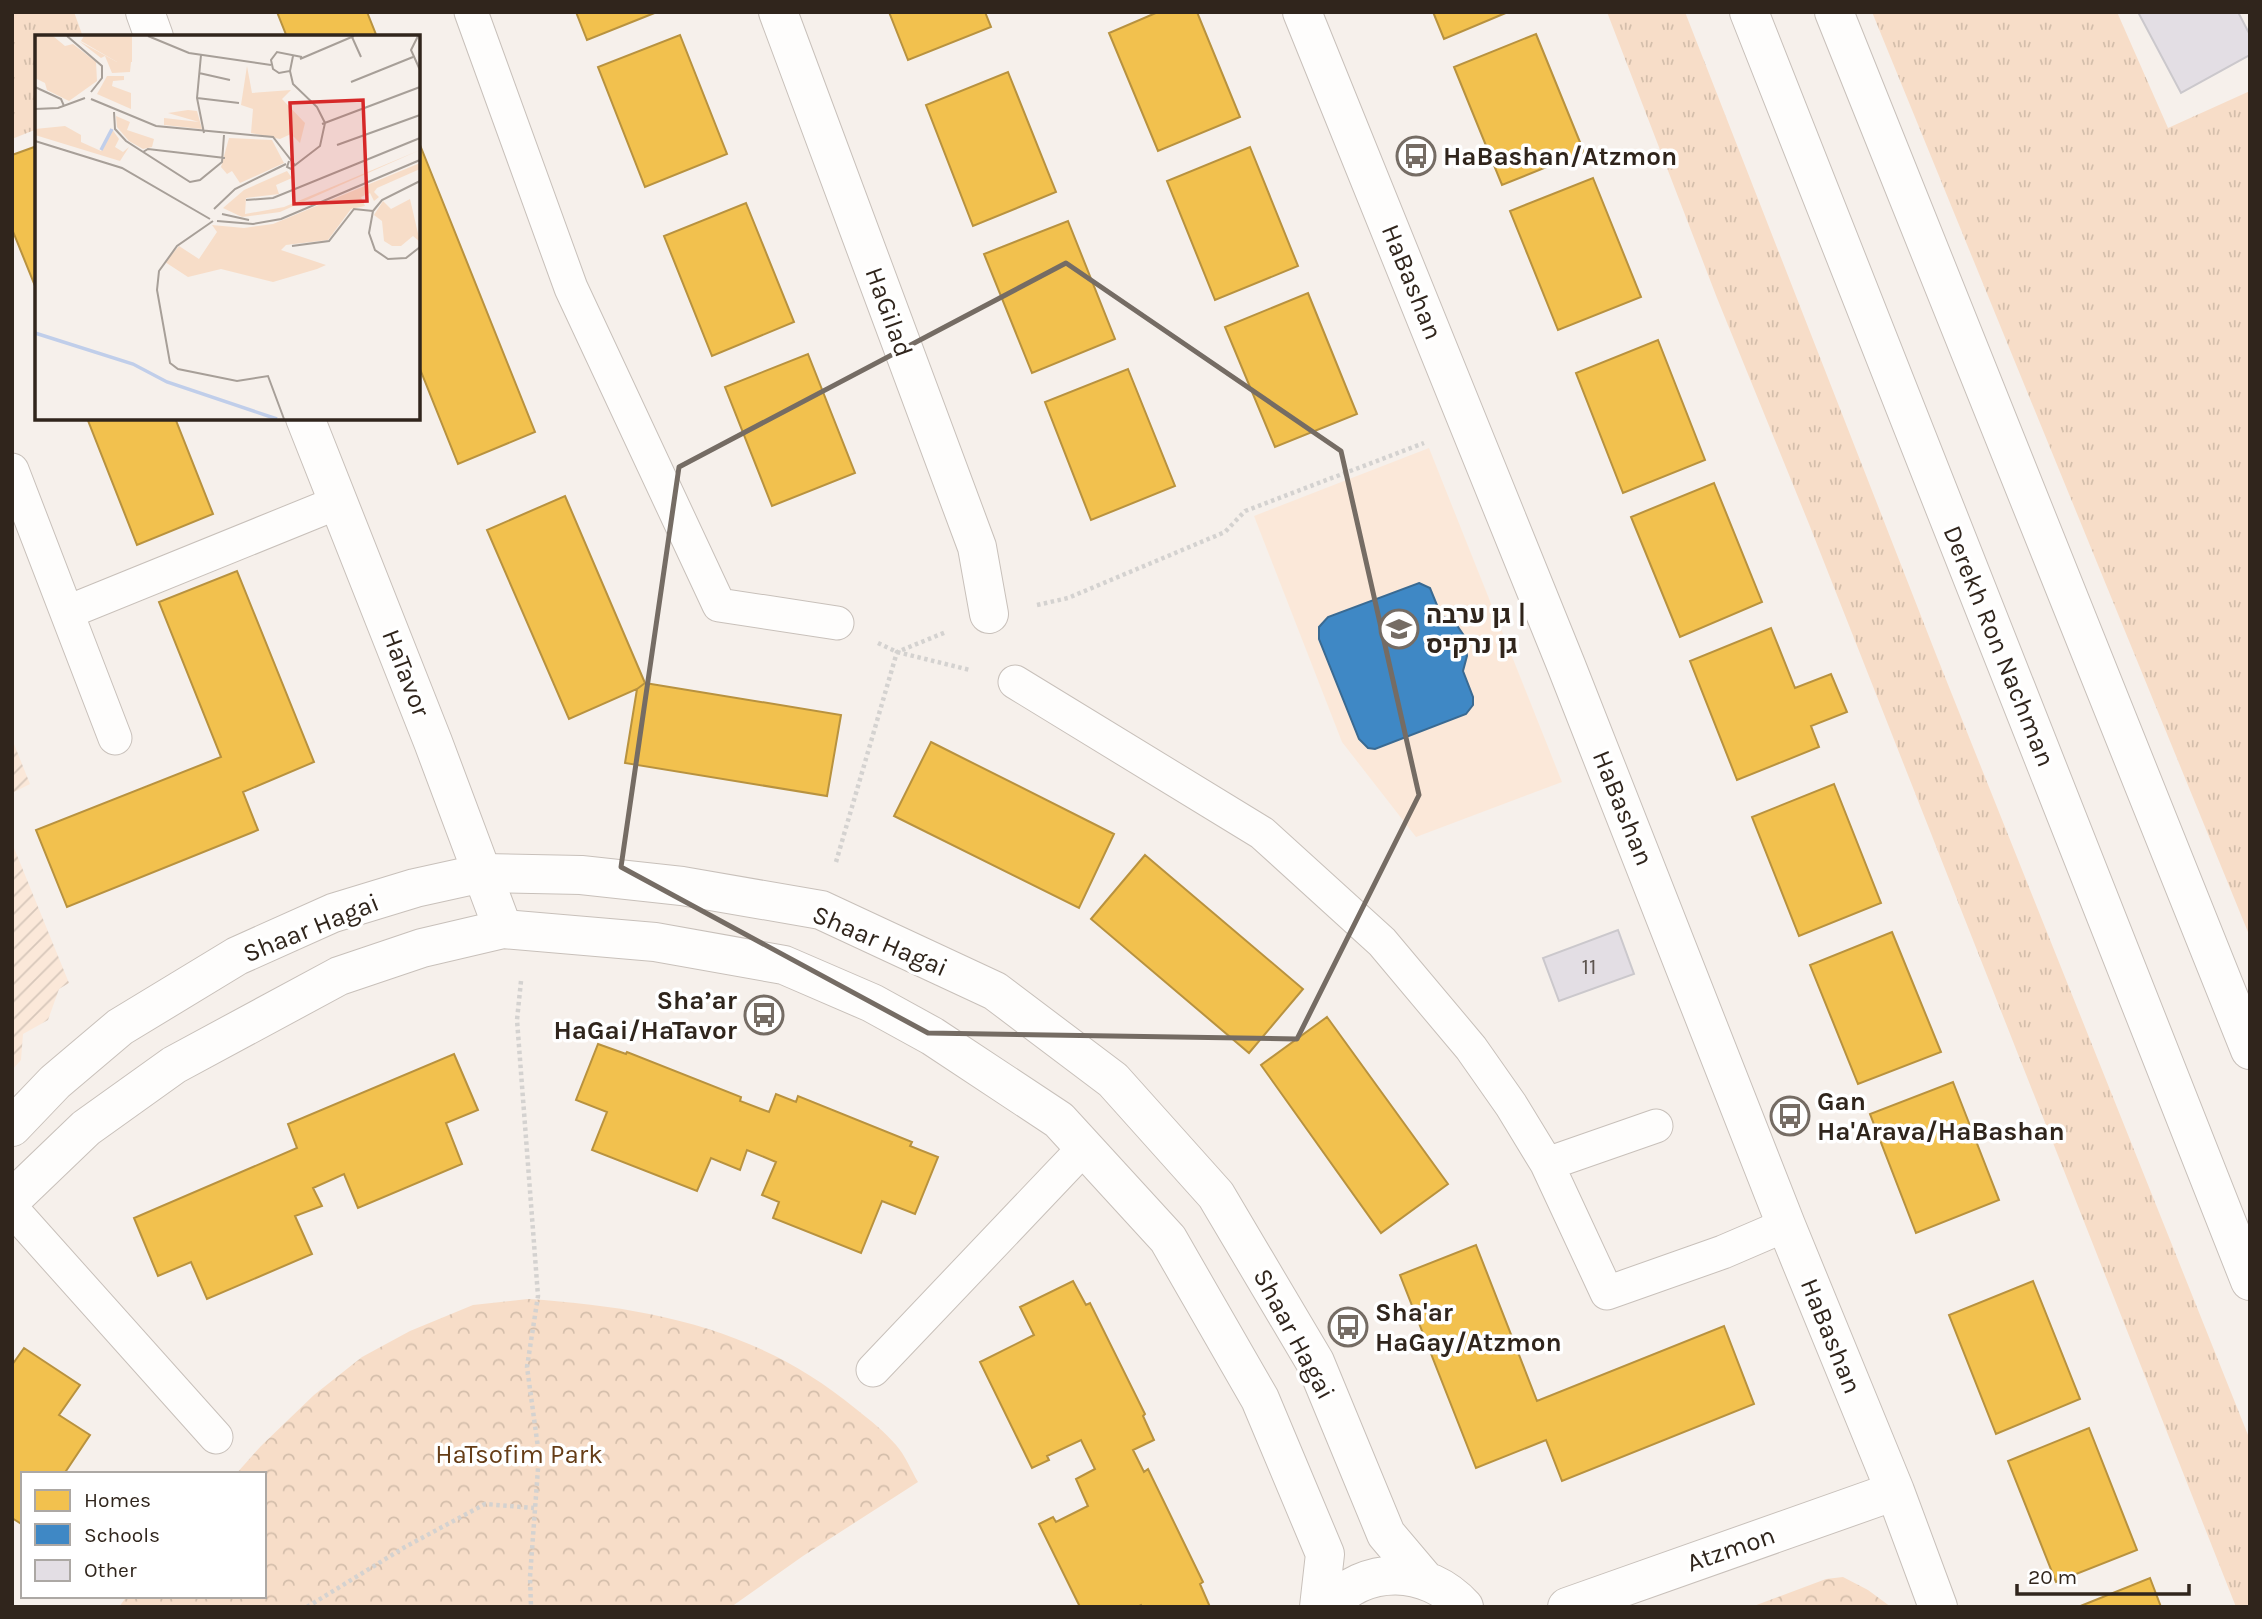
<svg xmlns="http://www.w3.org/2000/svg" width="2262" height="1619" viewBox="0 0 2262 1619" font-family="Karla,Heebo,sans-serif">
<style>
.built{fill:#fbe8d9}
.industrial{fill:url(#industrial-furrows)}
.grass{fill:url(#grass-tufts)}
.park{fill:url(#park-crowns)}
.homes{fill:#f2c14e;stroke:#b8923f;stroke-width:2}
.schools{fill:#3f88c5;stroke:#3a6a92;stroke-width:2}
.building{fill:#e3dee4;stroke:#cbc8cc;stroke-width:2}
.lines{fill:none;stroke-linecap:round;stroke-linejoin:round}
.lane-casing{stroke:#c8c0ba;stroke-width:35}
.street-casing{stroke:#c8c0ba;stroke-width:40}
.secondary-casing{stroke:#c8c0ba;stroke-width:40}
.path{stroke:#d4d2d0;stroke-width:4.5;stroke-dasharray:3.5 3.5;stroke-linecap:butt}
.lane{stroke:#fefdfc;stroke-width:33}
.street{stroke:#fefdfc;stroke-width:38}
.secondary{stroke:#fefdfc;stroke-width:38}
.marked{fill:none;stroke:#756c64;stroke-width:5;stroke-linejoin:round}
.labels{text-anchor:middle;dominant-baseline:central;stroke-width:7;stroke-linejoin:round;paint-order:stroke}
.number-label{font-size:23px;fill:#5e5550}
.poi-label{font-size:26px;font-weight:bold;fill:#30251c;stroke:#fff;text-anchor:start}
.street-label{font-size:26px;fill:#30251c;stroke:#fff}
.park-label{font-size:26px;fill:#653c16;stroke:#fff}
.inset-river{fill:none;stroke:#c0ceea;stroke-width:3.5}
.inset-road{fill:none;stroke:#a79f98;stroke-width:2}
.view{fill:#d62828;fill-opacity:0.15;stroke:#d62828;stroke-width:3.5}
.inset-edge{fill:none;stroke:#30251c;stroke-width:3.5}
</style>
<defs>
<pattern id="industrial-furrows" width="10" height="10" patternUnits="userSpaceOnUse" patternTransform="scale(1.75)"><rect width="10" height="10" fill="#fbe8d9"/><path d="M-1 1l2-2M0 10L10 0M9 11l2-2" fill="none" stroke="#d7c7ba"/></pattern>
<pattern id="grass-tufts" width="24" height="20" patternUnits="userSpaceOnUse" patternTransform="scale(1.75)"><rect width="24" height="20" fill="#f7ddc8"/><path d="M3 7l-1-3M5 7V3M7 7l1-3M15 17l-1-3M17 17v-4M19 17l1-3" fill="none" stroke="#d4beab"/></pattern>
<pattern id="park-crowns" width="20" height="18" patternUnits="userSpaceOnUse" patternTransform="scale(1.75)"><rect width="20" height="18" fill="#f7ddc8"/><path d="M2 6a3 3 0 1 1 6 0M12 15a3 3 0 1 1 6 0" fill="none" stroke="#d4beab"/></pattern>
</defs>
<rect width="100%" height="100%" fill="#f6f0eb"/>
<!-- built -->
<path class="built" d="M1429,448L1562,782L1416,837L1342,742L1254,516Z"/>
<!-- industrial -->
<path class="industrial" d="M12,739L30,784L12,793Z
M12,843L69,983L59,989L48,1020L23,1034L21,1060L12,1070Z"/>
<!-- grass -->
<path class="grass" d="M12,12H74L83,37H37V129L12,139Z
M1607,12H1685L1937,657L2250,1440V1607H2236L1809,524L1717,298Z
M1872,12H2117L2168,128L2250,91V937Z"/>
<!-- park -->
<path class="park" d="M528,1299C650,1307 760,1329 856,1409C870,1420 885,1432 896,1445C905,1455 911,1470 918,1482L803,1556L731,1607H119L127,1596H264V1474H236L261,1446L314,1395L362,1357L410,1331L473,1305Z
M1843,1577L1868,1590L1891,1607H1751L1826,1579Z"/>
<!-- homes -->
<path class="homes" d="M277,12H367L377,37H287Z
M576,12H657L587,40Z
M889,12H985L991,27L908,60Z
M1158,12H1197L1240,117L1158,151L1109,33Z
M1433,12H1508L1444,39Z
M1536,34L1584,152L1502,185L1454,67Z
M680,35L727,154L645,187L598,67Z
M1008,72L1056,192L973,226L926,105Z
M418,140L535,432L458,464L418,364Z
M37,146V291L12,229V155Z
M1250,147L1298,266L1215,300L1167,181Z
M1593,178L1641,297L1558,330L1510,211Z
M746,203L794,322L712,356L664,236Z
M1068,221L1115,339L1032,373L984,254Z
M1308,293L1357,414L1275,447L1225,327Z
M1658,340L1705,460L1623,493L1576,373Z
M808,354L855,473L772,506L725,387Z
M1128,369L1175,486L1091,520L1045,402Z
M87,418H175L213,514L137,545Z
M1714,483L1762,602L1680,637L1631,517Z
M565,496L645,683L637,689L569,719L487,530Z
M237,571L314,762L243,792L258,830L67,907L36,830L221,757L159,602Z
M1771,628L1795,688L1831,674L1847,712L1811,726L1819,747L1737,780L1690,661Z
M645,683L841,715L827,796L625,763L637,689Z
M931,742L1114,834L1079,908L894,816Z
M1834,784L1881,903L1799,936L1752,817Z
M1145,855L1303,989L1249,1053L1091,919Z
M1892,932L1941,1052L1858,1084L1810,965Z
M1327,1017L1448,1184L1381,1233L1261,1065Z
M598,1044L626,1054L627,1052L741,1097L740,1101L769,1112L776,1094L796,1102L798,1096L912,1142L910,1146L938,1157L915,1214L882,1201L861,1253L773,1218L779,1202L762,1195L776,1162L747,1150L740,1170L711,1158L697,1191L592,1150L607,1112L576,1100Z
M454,1054L478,1110L446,1123L462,1164L358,1208L344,1174L313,1188L322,1206L295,1216L312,1254L207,1299L191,1262L158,1276L134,1218L297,1148L288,1124Z
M1953,1082L1999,1200L1916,1233L1870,1114Z
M1476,1245L1537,1401L1724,1326L1754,1404L1562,1481L1546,1440L1476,1468L1400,1275Z
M1073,1281L1086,1305L1090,1303L1145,1414L1143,1416L1154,1440L1133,1450L1144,1472L1148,1469L1203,1582L1200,1584L1210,1607H1142L1141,1605L1137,1607H1080L1039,1524L1053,1517L1056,1522L1088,1506L1076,1479L1095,1469L1081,1440L1047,1456L1049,1460L1032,1468L980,1362L1034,1335L1020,1307Z
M2033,1281L2080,1399L1996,1434L1949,1315Z
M24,1348L80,1385L59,1415L90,1435L64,1474H23V1525L12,1518V1365Z
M2089,1428L2137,1550L2056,1582L2008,1461Z
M2150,1578L2161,1607H2078Z"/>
<!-- schools -->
<path class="schools" d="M1419,583L1430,588L1441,615L1456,624L1465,637L1467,656L1463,671L1473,697V705L1466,714L1375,749L1368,748L1359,739L1319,639V627L1328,617Z"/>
<!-- building -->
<path class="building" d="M2138,12H2238L2250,35V55L2181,93Z
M1618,930L1634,974L1559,1001L1543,958Z"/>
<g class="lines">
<defs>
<path id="lane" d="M471,12L571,288L719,605L837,623
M12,470L115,738
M68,612L339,502
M1015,682L1262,833L1382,942L1471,1048L1511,1105L1547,1164L1607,1293L1723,1252L1786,1225
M1547,1164L1656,1126
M12,1209L216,1437
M873,1370L1084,1148"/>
<path id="street" d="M145,12L154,37
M778,12L977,547L989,614
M1302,12L1566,665L1786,1225L1895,1491L1938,1607
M305,418L433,742L503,929
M1567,1607L1895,1491"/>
<path id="secondary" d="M1749,12L2250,1281
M1834,12L2250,1050
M12,1127L55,1082L120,1027L237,956L333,913L415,888L483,873L581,875L682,886L821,910L995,991L1113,1080L1216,1195L1315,1362L1386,1534L1424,1579
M12,1199L86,1128L174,1065L339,976L422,948L503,929L655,942L784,965L872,1003L932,1036L1059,1120L1168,1239L1260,1399L1325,1554L1319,1607
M1328,1607C1365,1564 1427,1566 1464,1607"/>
</defs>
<!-- lane casing -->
<use href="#lane" class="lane-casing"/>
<!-- street casing -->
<use href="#street" class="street-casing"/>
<!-- secondary casing -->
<use href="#secondary" class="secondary-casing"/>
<!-- path -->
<path class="path" d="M1037,605L1068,598L1225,532L1245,511L1424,443
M878,643L897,652L970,670
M836,862L897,652L946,632
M521,981L517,1020L538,1296L527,1367L539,1455L530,1577L531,1607
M307,1607L405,1547L485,1504L534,1508"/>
<!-- lane -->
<use href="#lane" class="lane"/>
<!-- street -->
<use href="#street" class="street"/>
<!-- secondary -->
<use href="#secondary" class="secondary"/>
</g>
<!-- marked area -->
<path class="marked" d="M1066,263L1341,451L1419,795L1297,1039L928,1033L621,867L679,467Z"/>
<!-- icons -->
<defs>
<symbol id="bus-ring" viewBox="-11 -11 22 22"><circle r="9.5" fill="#fff" stroke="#756c64" stroke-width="1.5"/><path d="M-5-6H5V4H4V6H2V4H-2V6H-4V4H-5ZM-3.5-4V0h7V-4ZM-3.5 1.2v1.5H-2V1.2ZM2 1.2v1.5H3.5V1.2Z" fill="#756c64"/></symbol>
<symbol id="school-ring" viewBox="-11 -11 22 22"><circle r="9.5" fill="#fff" stroke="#756c64" stroke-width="1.5"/><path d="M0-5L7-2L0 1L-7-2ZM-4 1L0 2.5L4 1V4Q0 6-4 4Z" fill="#756c64"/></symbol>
</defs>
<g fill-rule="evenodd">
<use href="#bus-ring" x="1394" y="134" width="44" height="44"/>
<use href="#school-ring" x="1377" y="607" width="44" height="44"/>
<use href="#bus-ring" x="742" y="993" width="44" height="44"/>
<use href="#bus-ring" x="1768" y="1094" width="44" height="44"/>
<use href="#bus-ring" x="1326" y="1305" width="44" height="44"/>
</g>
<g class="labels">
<!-- number labels -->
<g class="number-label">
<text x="1589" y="966">11</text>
</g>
<!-- poi labels -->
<g class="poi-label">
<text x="1443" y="156">HaBashan/Atzmon</text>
<text x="1426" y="614">גן ערבה |<tspan x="1426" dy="30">גן נרקיס</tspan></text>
<text x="737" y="1000" text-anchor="end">Sha’ar<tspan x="737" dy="30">HaGai/HaTavor</tspan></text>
<text x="1817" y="1101">Gan<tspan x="1817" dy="30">Ha'Arava/HaBashan</tspan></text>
<text x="1375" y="1312">Sha'ar<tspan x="1375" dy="30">HaGay/Atzmon</tspan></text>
</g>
<!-- street labels -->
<g class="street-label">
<text transform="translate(1412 282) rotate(68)">HaBashan</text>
<text transform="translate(889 312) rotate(70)">HaGilad</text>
<text transform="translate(1999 646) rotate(68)">Derekh Ron Nachman</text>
<text transform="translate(406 673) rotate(69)">HaTavor</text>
<text transform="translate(1623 808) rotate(68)">HaBashan</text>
<text transform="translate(311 928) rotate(-22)">Shaar Hagai</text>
<text transform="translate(880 941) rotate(23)">Shaar Hagai</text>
<text transform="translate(1294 1334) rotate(62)">Shaar Hagai</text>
<text transform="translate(1831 1336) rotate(68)">HaBashan</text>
<text transform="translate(1731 1549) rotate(-19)">Atzmon</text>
</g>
<!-- park labels -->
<g class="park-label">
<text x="519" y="1454">HaTsofim Park</text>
</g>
</g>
<!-- overview -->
<g transform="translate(35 35)">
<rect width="385" height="385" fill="#f6f0eb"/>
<path d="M44,6L82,27H96L95,37L77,38L70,21L66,23ZM72,41H89V45L78,46L77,51L96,58V74L62,59ZM153,75L162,76L167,94L129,90V83L164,87L133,78ZM30,91L46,100V107L66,116L77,94L84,104L80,112L88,117L94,112L85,126L0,100V94ZM194,103L237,105L249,128L205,148L197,136L192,139L186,132ZM385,115L245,177L207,182L188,173L209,155L252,136L257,143L241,150L244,159L211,163L210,179L249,172ZM385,128V134L342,153L339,157L344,162L339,166L335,158L326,162L330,171L316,174L293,205L251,210L246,215L291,230L282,234L238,247L186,234L153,242L130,227L144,211L164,224L182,197L177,190L209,193L238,189Z" fill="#f7ddc8"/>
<path d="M0,1H18L30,11L38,9L61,27L62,46L34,66L12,55L10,48L0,43ZM49,1H97V27H82L46,6ZM212,31L217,58L256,55L247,64L270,88L265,108L256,99L245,104L216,98L218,74L206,70ZM81,81L95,87L92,95L119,104L117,112L108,114L94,106L82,92ZM375,164L385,207L378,201L366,211H357L349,206L347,186L339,180L348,166L356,174Z" fill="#f7ddc8"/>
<path class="inset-river" d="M66,115L77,94M0,298L98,329L132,347L242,384"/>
<path class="inset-road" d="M32,1L67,31V43L56,57M113,1L154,18L236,30M383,1L376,15L385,35M317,2L326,22M166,20L162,63L169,98M258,21L255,36L244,38L238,34L236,25L242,17L267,22M265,24L319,1M255,36L258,49L282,72L290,88L285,111L259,131M164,38L195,45M316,47L378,22M0,52L26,64L29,71M162,63L204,68M56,64L121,91L238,102L259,129L256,134L252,132L254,126M0,74L23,73L50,63M79,77L80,94L91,106L155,147L165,145L187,127L189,100M287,89L385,52M0,106L87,133L175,184M302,110L385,80M108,117L113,114L190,123M385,146L347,165L338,176L334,198L340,215L353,224L371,223L385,212M211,165L238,163L385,103M179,174L200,154L251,129M187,179L214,185M178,186L142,211L124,236L122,255L135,328L143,334L202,346L233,341L249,384M182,186L218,189L246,184L385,125M257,211L294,206L319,174L338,176"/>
<path class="view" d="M328,65L332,166L259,169L255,68Z"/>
<rect width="385" height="385" class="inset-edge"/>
</g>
<!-- border -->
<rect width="2262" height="1619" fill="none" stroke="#30251c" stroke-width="28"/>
<!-- legend -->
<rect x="21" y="1472" width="245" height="126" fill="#ffffff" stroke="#aca8a4" stroke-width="2"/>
<rect x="35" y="1490" width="35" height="21" fill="#f2c14e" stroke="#aca8a4" stroke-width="2"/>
<text x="84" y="1507" font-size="21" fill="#30251c">Homes</text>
<rect x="35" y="1524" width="35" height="21" fill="#3f88c5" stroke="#aca8a4" stroke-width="2"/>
<text x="84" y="1542" font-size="21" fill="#30251c">Schools</text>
<rect x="35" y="1560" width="35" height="21" fill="#e3dee4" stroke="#aca8a4" stroke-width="2"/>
<text x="84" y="1577" font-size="21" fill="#30251c">Other</text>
<!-- scale -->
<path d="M2017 1584v10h172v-10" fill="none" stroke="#30251c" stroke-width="3.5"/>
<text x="2028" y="1584" font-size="21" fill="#30251c" stroke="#ffffff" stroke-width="5" paint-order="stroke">20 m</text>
</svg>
